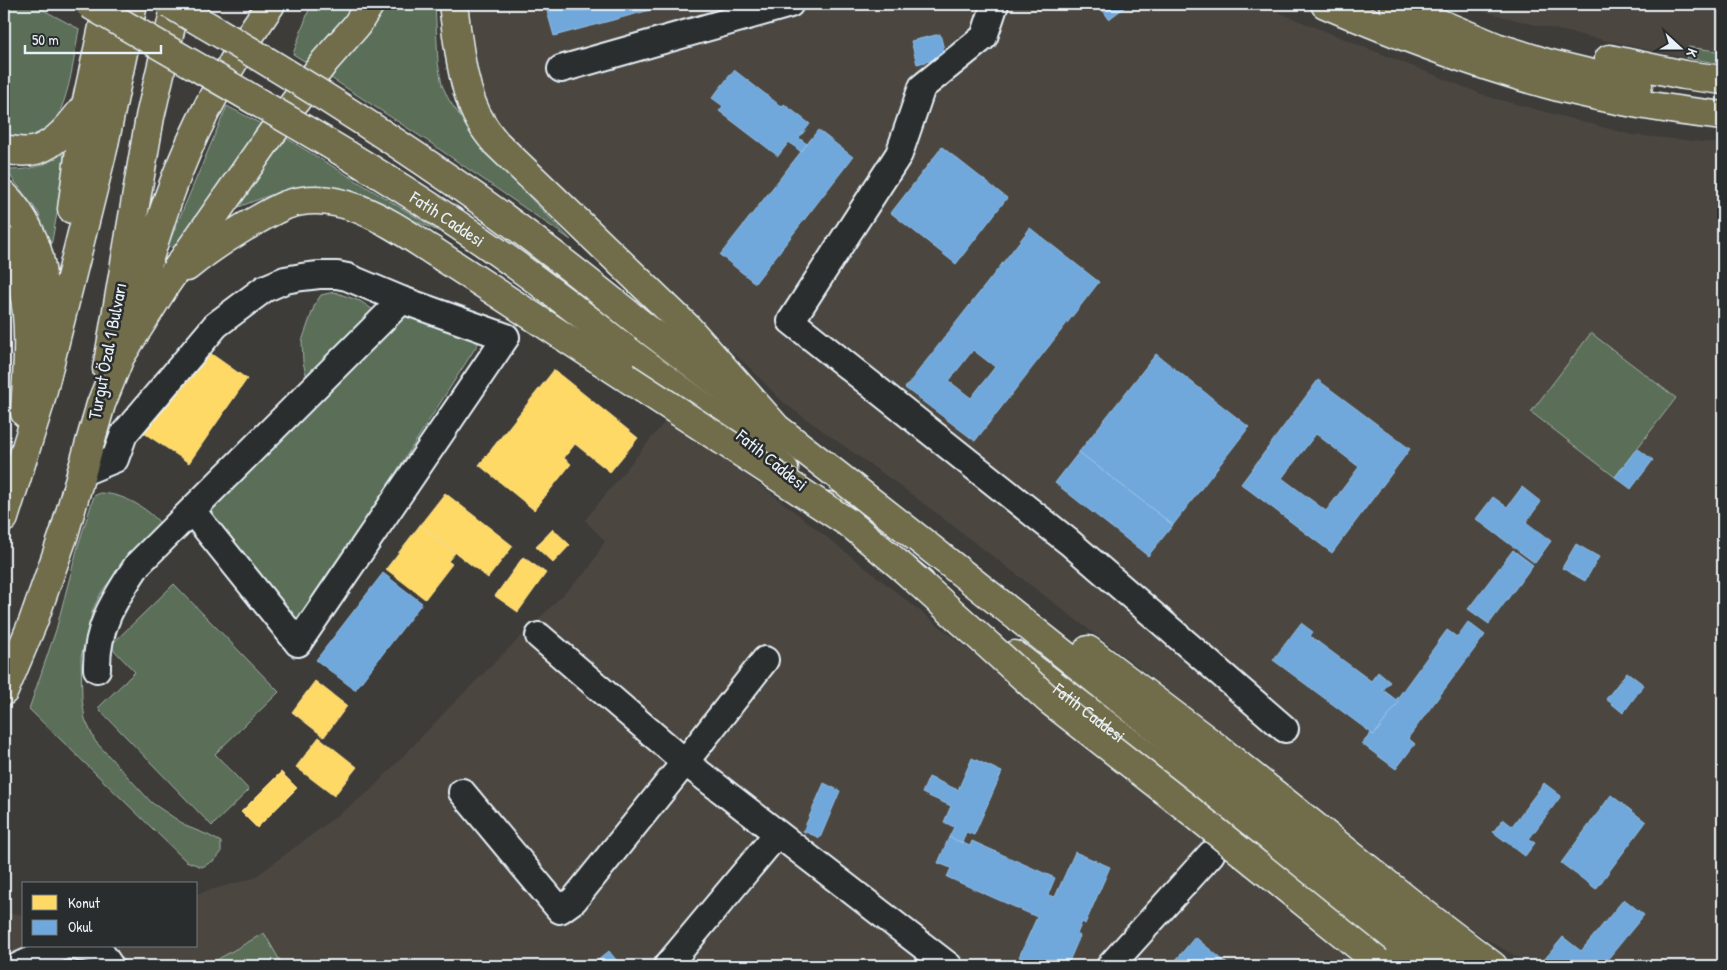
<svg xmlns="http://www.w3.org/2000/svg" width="1727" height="970" viewBox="0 0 1727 970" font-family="'Patrick Hand',sans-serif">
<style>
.built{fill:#4c4641}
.green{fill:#5a6e59;stroke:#a1b0a8}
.homes{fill:#ffd966;stroke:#f8e092}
.schools{fill:#6fa8dc;stroke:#93bee4;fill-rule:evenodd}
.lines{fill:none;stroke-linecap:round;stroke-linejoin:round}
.minor-casing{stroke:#e8f1f8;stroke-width:30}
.major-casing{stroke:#e8f1f8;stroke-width:31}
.highway-casing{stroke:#e8f1f8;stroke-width:31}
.minor{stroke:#2a2d2e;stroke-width:26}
.major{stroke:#716d4b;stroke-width:28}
.highway{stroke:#716d4b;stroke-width:28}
.major-bridge-casing{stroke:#e8f1f8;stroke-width:31;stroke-linecap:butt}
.highway-bridge-casing{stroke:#e8f1f8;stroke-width:31;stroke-linecap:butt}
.major-bridge{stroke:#716d4b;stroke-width:28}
.highway-bridge{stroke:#716d4b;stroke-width:28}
.labels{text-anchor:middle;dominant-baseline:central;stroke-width:5;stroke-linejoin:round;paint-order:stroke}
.street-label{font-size:18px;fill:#e8f1f8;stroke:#2a2d2e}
</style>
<rect width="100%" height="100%" fill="#3e3c39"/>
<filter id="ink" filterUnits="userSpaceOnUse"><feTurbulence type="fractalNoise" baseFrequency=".02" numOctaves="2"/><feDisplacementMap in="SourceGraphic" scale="10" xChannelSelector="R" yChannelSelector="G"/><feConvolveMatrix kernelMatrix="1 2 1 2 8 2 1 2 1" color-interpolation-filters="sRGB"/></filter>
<g filter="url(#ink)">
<!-- built -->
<path class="built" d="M470,4H1263L1282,14L1489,97L1632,135L1723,144V966H1533L1488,940L1424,898L1155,680L906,490L784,403L751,369L686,311L501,134L479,83Z
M1456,4H1723V64L1686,58L1536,25Z
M4,288L14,335L10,420L4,438Z
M667,419L772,494L1369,966H4V913L24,915V946H196V894L254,878L370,791L448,709L588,570L605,541L585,520Z"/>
<!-- green -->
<path class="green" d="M4,4H32L79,29C74,55 68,120 42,133C39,135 34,135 31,136C21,138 12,139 4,136Z
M311,4H354L338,29L309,64L293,54Z
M386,4H435L438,63L442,85L449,100L483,149L571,240L429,142L331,78C340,63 349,48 361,35C371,24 378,17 386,4Z
M1688,47L1723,52V64L1686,58Z
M227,106L265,126L181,245L174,249L168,245Z
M286,138L444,234C423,224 402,215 381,205C368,198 354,190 339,188C304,182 271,194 239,207Z
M64,153L60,198L51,246L38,212L6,170C31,170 43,167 64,153Z
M334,292L360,301L378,313L309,386L303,362L302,341L315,304L321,295Z
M404,306L488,328L299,624L211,513L214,506Z
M1591,333L1676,398L1615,477L1531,412Z
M100,493C124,494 146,507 162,525L131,554L102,591L93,609L81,657L82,699L85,719L95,741L152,803L188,827L208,835L221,842V853L215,860L202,867L186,861L29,709L56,630L78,546L94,496Z
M174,584L279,692L215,754L249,790L212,826L98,708L135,672L110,646Z
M264,933L283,966H206Z"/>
<!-- homes -->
<path class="homes" d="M203,348L247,379L189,463L144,433Z
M554,370L638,438L610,472L575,444L564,458L571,464L534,510L479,465Z
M445,493L513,546L488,578L420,525Z
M420,525L455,553L448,561L452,564L425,599L386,569Z
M553,529L570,545L553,563L536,547Z
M523,557L546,573L518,612L495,596Z
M315,681L347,706L324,737L292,712Z
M319,737L357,767L334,796L296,767Z
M281,772L297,788L257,828L241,812Z"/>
<!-- schools -->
<path class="schools" d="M545,4H648L650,10L554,36Z
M1098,4H1129L1109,19Z
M940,34L946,57L917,64L911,41Z
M734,70L782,107L784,104L810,124L799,138L807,144L801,152L789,142L778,156L719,111L723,106L712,98Z
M818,130L853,157L755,283L720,255Z
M942,147L1007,198L956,264L891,213Z
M1030,228L1099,282L975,441L905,388ZM973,350L995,367L971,398L949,381Z
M1156,354L1249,427L1173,525L1079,452Z
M1318,380L1410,449L1332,553L1241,484ZM1316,434L1359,467L1326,511L1282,478Z
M1637,448L1653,460L1631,489L1615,477Z
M1079,452L1173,525L1148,556L1055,483Z
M1522,487L1541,502L1526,522L1551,541L1535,563L1476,519L1493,497L1507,507Z
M1576,544L1599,557L1585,581L1562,568Z
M1513,550L1533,565L1489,624L1468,609Z
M383,573L422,603L355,690L316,660Z
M1468,622L1485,635L1408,738L1415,744L1396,769L1362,744L1371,733L1374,735L1399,702L1396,700L1447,630L1457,637Z
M1301,623L1313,632L1310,636L1371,681L1378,672L1390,682L1383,690L1399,702L1374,735L1273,660Z
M1627,672L1644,685L1623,713L1606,699Z
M972,758L1002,772L974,835L966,832L962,843L949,837L954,827L944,822L951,806L922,793L929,777L958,790Z
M824,783L840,791L820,838L803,831Z
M1544,783L1561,796L1529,839L1535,843L1525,856L1493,832L1503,819L1512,826Z
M1611,795L1646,822L1596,889L1561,863Z
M949,837L970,846L972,841L1055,878L1048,895L1055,897L1075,852L1110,867L1085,924L1082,922L1077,934L1080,936L1067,966H1039L1019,957L1037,917L947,877L951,868L938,863Z
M1624,899L1644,915L1602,966H1551L1544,960L1563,937L1581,951Z
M1195,937L1230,966H1171Z
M609,951L621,966H591Z
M91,956L97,966H71Z"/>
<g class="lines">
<defs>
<path id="minor" d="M995,4L984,37L922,87L899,154L791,321L1069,542L1285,729
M561,69L790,4
M81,473L115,459L124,434L216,325L264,289L285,280L302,277L319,275H337L347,277L402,300
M539,636L685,762L949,966
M97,669C96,626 115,599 138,564L402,300L506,337L298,643L192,511
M462,792L560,910L574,900L685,762L765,660
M72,946L100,951L110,966
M19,966L64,946
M667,966L777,834
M1110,966L1211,854"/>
<g id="major">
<path d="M1325,4C1402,37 1481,67 1562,88C1615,101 1669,110 1723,116"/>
<path d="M1393,4L1496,47L1547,63L1638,85"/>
<path d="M1609,59L1684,75L1723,80"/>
<path d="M642,325C917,533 1184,751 1453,966"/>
<path d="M628,351L750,441L784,469"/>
<path d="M829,506L921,583"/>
<path d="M1088,650L1216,747L1417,908L1493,966"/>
<path id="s1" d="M1015,655L1421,966"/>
</g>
<path id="highway" d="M453,4C458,40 462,93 482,124C486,131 491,137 496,143L688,328L774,425
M4,149C14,151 25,153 36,150C57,144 73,122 86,105
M4,195C24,215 40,247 42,276C44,291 42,307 40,323
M72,209L86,105L108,4
M4,241C11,256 20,272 23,288C32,329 27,372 25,413
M187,267C204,253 223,240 243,228C257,220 271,211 286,205C339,186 391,224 433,251
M129,324C143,280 155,234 171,191C195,124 231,61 271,4
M107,369L150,117L176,4
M4,518L39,406L103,149L133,4
M4,691L33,622L64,534L101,404L120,357L166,284L267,140L325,61L356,26L370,4"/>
</defs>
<!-- minor casing -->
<use href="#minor" class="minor-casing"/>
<!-- major casing -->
<use href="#major" class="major-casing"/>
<!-- highway casing -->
<use href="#highway" class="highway-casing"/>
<!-- minor -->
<use href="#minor" class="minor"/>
<!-- major -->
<use href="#major" class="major"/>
<!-- highway -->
<use href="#highway" class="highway"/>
<defs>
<g id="major-bridge">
<path id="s2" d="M89,4C222,83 359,156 486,244C535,278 582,314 628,351"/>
<path d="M170,4C288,72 404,144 514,225C558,257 600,291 642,325"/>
<path d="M903,568L1049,700L1182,804L1378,962"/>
</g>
<path id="highway-bridge" d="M433,251L847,522"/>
</defs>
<!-- major-bridge casing -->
<use href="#major-bridge" class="major-bridge-casing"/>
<!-- highway-bridge casing -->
<use href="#highway-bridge" class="highway-bridge-casing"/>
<!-- major-bridge -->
<use href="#major-bridge" class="major-bridge"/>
<!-- highway-bridge -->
<use href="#highway-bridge" class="highway-bridge"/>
</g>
</g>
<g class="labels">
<!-- street labels -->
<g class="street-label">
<text stroke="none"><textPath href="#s2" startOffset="418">Fatih Caddesi</textPath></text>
<text transform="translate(107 351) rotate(-79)">Turgut Özal 1 Bulvarı</text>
<text transform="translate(772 460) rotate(39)">Fatih Caddesi</text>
<text stroke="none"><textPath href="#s1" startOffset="94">Fatih Caddesi</textPath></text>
</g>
</g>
<!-- margin -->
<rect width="1727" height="970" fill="none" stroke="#2a2d2e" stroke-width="20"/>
<rect x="10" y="10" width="1707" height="950" fill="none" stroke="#e8f1f8" stroke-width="2" filter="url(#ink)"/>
<!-- legend -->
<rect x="22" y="882" width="175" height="65" fill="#2a2d2e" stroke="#767b7f"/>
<rect x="32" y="895" width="25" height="15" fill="#ffd966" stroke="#767b7f"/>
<text x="68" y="908" font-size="15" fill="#e8f1f8">Konut</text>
<rect x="32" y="920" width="25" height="15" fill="#6fa8dc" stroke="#767b7f"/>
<text x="68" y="932" font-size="15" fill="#e8f1f8">Okul</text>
<!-- north arrow -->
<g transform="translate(1680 48) rotate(111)" stroke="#2a2d2e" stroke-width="4" paint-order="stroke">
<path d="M0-4L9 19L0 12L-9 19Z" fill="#e8f1f8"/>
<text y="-8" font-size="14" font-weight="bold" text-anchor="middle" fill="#e8f1f8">K</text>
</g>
<!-- scale -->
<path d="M25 45v8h136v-8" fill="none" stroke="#e8f1f8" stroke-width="2.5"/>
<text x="32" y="45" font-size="15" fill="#e8f1f8" stroke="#2a2d2e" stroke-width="4" paint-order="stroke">50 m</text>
</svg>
